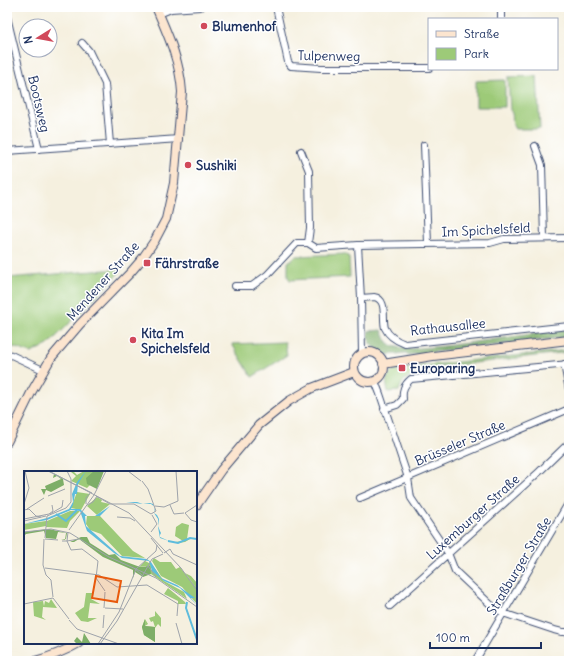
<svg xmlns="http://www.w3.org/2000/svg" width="576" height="668" viewBox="0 0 576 668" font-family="Delius,sans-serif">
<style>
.green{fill:#9dca78;stroke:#5c7c6b}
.forest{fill:#7eae68;stroke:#4c6e63}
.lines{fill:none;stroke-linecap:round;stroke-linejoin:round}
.street-casing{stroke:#3c4c71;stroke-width:8}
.secondary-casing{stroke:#3c4c71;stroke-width:10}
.street{stroke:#fff;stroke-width:6}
.secondary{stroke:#fce5cf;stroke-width:8}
.poi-dot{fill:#d1495b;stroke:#fff;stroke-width:1.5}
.labels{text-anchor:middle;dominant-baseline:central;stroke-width:3;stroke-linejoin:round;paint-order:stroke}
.poi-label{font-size:13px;font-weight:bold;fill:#1b2f5e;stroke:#fff;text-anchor:start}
.street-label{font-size:13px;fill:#1b2f5e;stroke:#fff}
.inset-river{fill:none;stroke:#5ebcdc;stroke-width:2}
.inset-road{fill:none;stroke:#9ea3ab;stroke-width:1}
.view{fill:#e8590c;fill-opacity:0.15;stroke:#e8590c;stroke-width:2}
.inset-edge{fill:none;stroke:#1b2f5e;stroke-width:2}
</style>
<rect width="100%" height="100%" fill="#fff"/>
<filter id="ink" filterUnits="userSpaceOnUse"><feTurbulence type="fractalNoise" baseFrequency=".025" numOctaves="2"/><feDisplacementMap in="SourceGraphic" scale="8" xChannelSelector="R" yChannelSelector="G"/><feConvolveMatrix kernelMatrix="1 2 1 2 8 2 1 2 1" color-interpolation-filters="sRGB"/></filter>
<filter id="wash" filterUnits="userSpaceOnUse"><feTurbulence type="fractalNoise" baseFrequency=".012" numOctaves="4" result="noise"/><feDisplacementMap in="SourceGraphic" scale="16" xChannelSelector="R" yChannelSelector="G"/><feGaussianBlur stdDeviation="0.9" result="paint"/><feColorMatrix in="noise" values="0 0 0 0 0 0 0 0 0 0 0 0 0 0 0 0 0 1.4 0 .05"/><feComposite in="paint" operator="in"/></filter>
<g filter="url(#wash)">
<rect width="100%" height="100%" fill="#f5f0df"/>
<!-- green -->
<path class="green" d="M537,76L540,129H515C510,123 515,115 510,110L508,77Z
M505,80V107H476V81Z
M345,254L349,257L350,277L290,280L288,277V262L296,256Z
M118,269L120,272L48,345L31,353L7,345V278Z
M285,342L287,355L252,377L232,344Z
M569,350V352L414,370V376C404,378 402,382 399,391L388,392C381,366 400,370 420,366Z"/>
<!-- forest -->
<path class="forest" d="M569,329V337L408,355L406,353L386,355L370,344L368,331L382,330L387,342L392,346L408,349L446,346Z"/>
</g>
<g filter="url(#ink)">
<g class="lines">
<defs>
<path id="street" d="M276,7L288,62L291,66L321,68H429
M501,7V19
M159,14L171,9L200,7
M7,17L39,149
M82,43L89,51L105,84L110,144
M424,145L428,243
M535,146L542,165L544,238
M7,151L179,139
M301,151L309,171L310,228L308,243
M358,245L490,243L504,239L569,238
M235,286H252L267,275L297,243H308L316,248L358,245L361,298L362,354
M361,298C365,298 370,297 374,297C388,299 382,319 385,328C389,337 397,341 405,344L569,326
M7,353L43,370
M564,364L569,390
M375,381L380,394L408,478L411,498L448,553L455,571L490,604L503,613L554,630L562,632H569
M384,409L397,405L403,399C402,390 404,385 411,379L569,364
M360,498L569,409
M390,606L539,472L569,443
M475,661L569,502"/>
<path id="secondary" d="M354 367a15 15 0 1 1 30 0a15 15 0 1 1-30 0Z
M383,364L433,356L569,340
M7,442L32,391L51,358L80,324L130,273L142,259L155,240L166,219L174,183L182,92C180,61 168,35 156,7
M196,506L221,470L259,425L289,401L312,388L354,372
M35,661C50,657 65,651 79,643"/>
</defs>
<!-- street casing -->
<use href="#street" class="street-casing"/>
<!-- secondary casing -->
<use href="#secondary" class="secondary-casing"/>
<!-- street -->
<use href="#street" class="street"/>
<!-- secondary -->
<use href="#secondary" class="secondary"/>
</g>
</g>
<!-- markers -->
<g class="poi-dot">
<circle cx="204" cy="26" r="4"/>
<circle cx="188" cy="165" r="4"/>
<rect x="143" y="259" width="8" height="8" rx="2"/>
<circle cx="133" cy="340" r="4"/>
<rect x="398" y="364" width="8" height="8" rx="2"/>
</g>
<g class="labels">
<!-- poi labels -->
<g class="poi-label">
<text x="212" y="26">Blumenhof</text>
<text x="196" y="165">Sushiki</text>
<text x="155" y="263">Fährstraße</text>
<text x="141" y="333">Kita Im<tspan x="141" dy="15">Spichelsfeld</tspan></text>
<text x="410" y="368">Europaring</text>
</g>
<!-- street labels -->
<g class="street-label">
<text transform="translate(329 56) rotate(1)">Tulpenweg</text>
<text transform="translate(39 104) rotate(77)">Bootsweg</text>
<text transform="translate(486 230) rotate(-3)">Im Spichelsfeld</text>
<text transform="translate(103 281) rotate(-48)">Mendener Straße</text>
<text transform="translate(448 327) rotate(-6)">Rathausallee</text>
<text transform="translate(460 443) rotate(-23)">Brüsseler Straße</text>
<text transform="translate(473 517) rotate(-42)">Luxemburger Straße</text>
<text transform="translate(519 566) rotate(-59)">Straßburger Straße</text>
</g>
</g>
<!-- overview -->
<g transform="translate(24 471)">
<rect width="173" height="173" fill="#f5f0df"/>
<path d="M49,0L53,4L60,0H80L63,17L47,10L52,5L47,1ZM53,21L66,23L57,39L47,37ZM73,26L78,29L77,31L86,33L73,44L63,35ZM46,40H56L46,50L43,57L22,56L23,50ZM63,45H76L109,80L121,87L98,85L77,63L66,59L62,53ZM22,50V55L0,59V53ZM158,52L165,54L163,68H166L161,71L154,72L151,71L159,70L151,65L152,56ZM130,87L136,91H147L152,98L156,96L173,118L161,102L167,105L173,112V133L158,116L137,105L128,90ZM121,90L127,93V98L129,100V95L140,110L160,121L163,128L127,103L122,95L115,96ZM144,117L161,131L162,133H154V130L140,123ZM62,122H68L67,128L76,133L66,132L64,147H73L64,151L57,150L51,142L60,136ZM27,128L33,137L19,136L18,146L22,149L10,145L9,131L19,130L20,135L21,130L25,132ZM131,140L137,147V156L134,153L131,157V171L120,164L118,156L121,148L124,153L121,155L131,156L129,150L127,151L125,147L131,145Z" fill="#9dca78"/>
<path d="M70,0H80L73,18L63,13L62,7ZM30,3L39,8L40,14L27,21L22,19L20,24L17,18H22L21,15L37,8L33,5L29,7ZM25,58L43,62L42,68L37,69H41L42,62L34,61L32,68L22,67L20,60L2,63L0,65V61ZM57,66H63L66,72L85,84L91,83L97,89L116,96L126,95L127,103L119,106L111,101L109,107V99L79,86L55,68L50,71H46ZM121,148V155L131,156V171L120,164L118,156ZM60,162L67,173H53L50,170L53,166L58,171Z" fill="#7eae68"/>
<path d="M62,0L54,13L53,23H51L49,34L47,38H56L63,45H71L86,35L102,31H113L119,33L126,32L129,33L131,37V39L130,42L133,44L135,48L134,55L136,60L137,62L136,64V66L145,70L136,67L134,56V48L130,42L131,36L127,33H119L102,31L86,35L76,45H61L62,55L96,85L123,88L127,91L137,107L153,114L171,127H167L173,134L156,117L140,110L128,100L125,90L98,87L90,82L63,60L56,40L47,39L23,49L0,53L23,47L45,38L49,31L48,23L53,11Z" fill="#5ebcdc"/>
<path class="inset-river" d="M32,43L42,50L53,39M144,70L154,72L166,67L173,68M163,131L162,137L173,169"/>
<path class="inset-road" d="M24,0L68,22M25,0L105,42L157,97L172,118M104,0L117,10M118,10L124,18L132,40L127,43M24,25L41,18M72,25L86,33H110L127,43M0,33L5,17L1,0M62,33V27L67,21M63,34L69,31L73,25M146,34L150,43L160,42M131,35L140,36L154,30L152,0M3,38L20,27M0,39L5,38L12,45L17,46M161,42L167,49L173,51M161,42L173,34M26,43L38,36L39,29M93,46L106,47L111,50M0,48L25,43L29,40L28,34M0,50L22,45M45,59L70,24L82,0M0,61L27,58L46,62L85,86L132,107L173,136M127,61L133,53L128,44M21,67L23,45L42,37L47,31V8L43,0M127,67L139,82M20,68L19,94L22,104L27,109L29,126M21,68L34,69M38,70H43L44,61M43,70L47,79L58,78L74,90L72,107L81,120M43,70L55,68M140,82L146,78L149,83L173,94M124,95L132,106M21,97L75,104L93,116L123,114L154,133L153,145M110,97L119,105M29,127L45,148M0,133L29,127M80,137L81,121M81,137L99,138M45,149L53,158L95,173M152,152L158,173M79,157L80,144M74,173L95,141L112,98L132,80L133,74M76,173L93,150L128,88L139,83"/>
<path class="view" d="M72,105L97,110L93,131L68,127Z"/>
<rect width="173" height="173" class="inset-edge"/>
</g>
<!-- margin -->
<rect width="576" height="668" fill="none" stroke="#fff" stroke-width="24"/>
<!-- legend -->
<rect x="428" y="18" width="130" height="52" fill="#ffffff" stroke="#a4acbf"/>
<rect x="436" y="31" width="20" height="6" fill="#fce5cf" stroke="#a4acbf"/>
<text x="464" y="38" font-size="12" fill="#1b2f5e">Straße</text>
<rect x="436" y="48" width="20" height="12" fill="#9dca78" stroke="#a4acbf"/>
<text x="464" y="58" font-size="12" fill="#1b2f5e">Park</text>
<!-- north arrow -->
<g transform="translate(38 38) rotate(259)"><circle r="19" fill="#ffffff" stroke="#a4acbf"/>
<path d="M0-3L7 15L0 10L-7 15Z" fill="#d1495b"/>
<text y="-6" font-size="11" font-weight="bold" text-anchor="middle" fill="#1b2f5e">N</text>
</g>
<!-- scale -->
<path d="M430 642v6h111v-6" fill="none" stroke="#1b2f5e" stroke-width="2"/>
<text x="436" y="642" font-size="12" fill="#1b2f5e" stroke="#ffffff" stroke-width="3" paint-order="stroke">100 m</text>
</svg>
